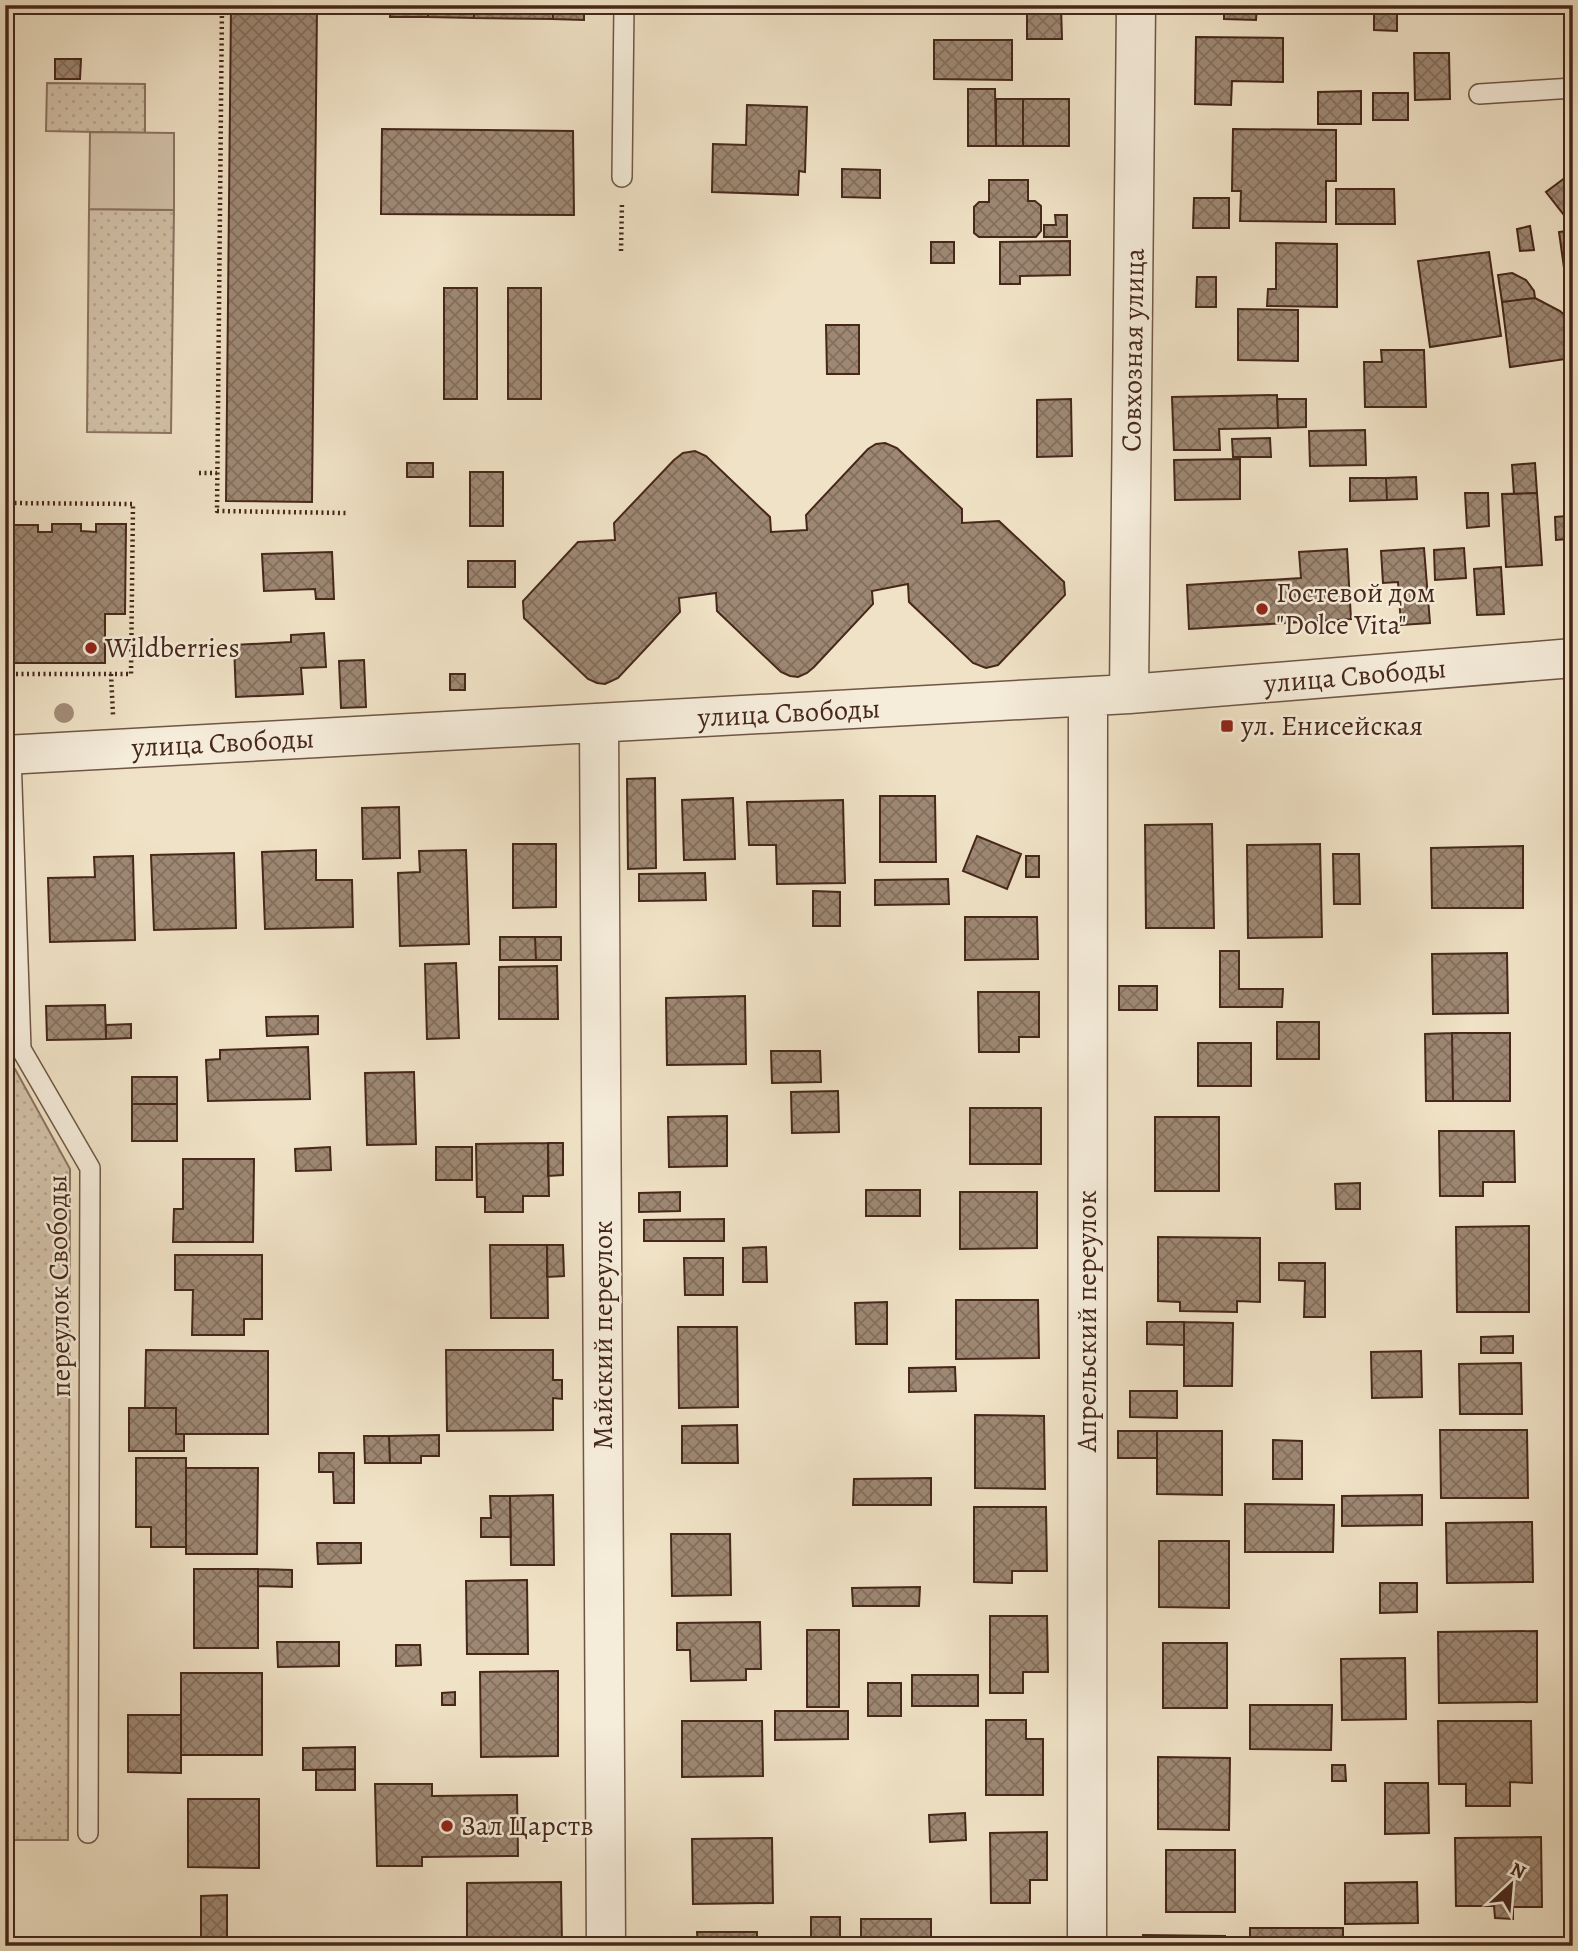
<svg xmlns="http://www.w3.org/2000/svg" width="1578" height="1951" viewBox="0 0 1578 1951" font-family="Alegreya,serif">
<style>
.grass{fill:url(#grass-dots);stroke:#8c7462;stroke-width:2}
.pitch{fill:#d3c2a9;stroke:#8c7462;stroke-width:2}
.building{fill:url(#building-cross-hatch);stroke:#46271a;stroke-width:2}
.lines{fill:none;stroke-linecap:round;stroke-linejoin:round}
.lane-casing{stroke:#705645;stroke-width:22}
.street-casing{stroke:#705645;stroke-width:41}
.path{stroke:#46271a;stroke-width:4.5;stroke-dasharray:2 3.5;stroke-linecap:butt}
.lane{stroke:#f5ecda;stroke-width:19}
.street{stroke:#f5ecda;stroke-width:38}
.tree{fill:#a28c77}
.poi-dot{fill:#8f2418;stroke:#f5ecda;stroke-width:2.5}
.labels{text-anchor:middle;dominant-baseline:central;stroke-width:5;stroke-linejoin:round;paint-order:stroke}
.street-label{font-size:28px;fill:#46271a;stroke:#f5ecda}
.poi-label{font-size:28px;fill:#46271a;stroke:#f5ecda;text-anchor:start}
</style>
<defs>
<pattern id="grass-dots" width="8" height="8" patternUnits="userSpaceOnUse" patternTransform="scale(1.75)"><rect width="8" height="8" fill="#d3c2a9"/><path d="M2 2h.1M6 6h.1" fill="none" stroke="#b6a791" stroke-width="1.8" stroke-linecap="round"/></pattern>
<pattern id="building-cross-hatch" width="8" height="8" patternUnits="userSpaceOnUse" patternTransform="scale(1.75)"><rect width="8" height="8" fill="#9e8873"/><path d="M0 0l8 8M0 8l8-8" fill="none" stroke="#836f5e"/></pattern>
</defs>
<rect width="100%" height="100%" fill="#f0e2c6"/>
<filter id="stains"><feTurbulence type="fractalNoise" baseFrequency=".00286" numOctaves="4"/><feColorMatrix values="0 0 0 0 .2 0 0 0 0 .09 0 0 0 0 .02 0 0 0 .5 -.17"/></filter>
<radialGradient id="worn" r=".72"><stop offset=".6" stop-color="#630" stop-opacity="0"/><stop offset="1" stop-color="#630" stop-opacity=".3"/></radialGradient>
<!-- grass -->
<path class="grass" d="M47,83L145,84V133L46,131Z
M89,209L174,210L171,433L87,432Z
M5,1069H15L70,1169L68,1840H5Z"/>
<!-- pitch -->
<path class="pitch" d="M90,132L174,133V210L89,209Z"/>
<!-- building -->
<path class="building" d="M231,5H317L312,502L226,501Z
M391,5H428V17H390Z
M428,5H474V18L428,17Z
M474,5H553V19L474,18Z
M553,5H584V20L553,19Z
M1196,5H1257L1256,20L1224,19V13H1196Z
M1027,6H1061L1062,39H1027Z
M1374,10H1397V31L1374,30Z
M1196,37L1283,38V82L1232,81L1231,105L1195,104Z
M934,40H1012V80L934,79Z
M1414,53H1449L1450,99L1415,100Z
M55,59H81L80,79H55Z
M968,89H995L996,146H968Z
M1361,91V124H1318V92Z
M1373,93H1408V120H1373Z
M996,99H1023V146H996Z
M1023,99H1069V146H1023Z
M747,105L807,107L805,172L799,171L798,195L712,192L713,144L746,145Z
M382,129L573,131L574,215L381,214Z
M1233,129L1336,130V181H1326V222L1240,221L1241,191H1232Z
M842,169L880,170V198L842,197Z
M1566,177L1573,185V208L1564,215L1546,192Z
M989,180H1028V201H1035L1041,206V231L1036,237H979L974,233V207L979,202H989Z
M1336,189H1394L1395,224H1336Z
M1194,198H1229V228H1193Z
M1055,215H1067V237H1044V225H1056Z
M1530,226L1534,250L1520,251L1517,229Z
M1573,230V318H1571L1559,232Z
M1070,241V275L1020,276V284H1000V242Z
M931,242H954V263H931Z
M1276,243L1337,244V307L1267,306L1268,289H1276Z
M1489,252L1501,336L1430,347L1418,261Z
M1512,273L1526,280L1534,291L1535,298L1502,302L1498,275Z
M1197,277H1216V307H1196Z
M444,288H477V399H444Z
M508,288H541V399H508Z
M1535,298L1560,311L1573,323V358L1510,367L1502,302Z
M1238,309L1298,310V361L1238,360Z
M826,325H859V374H827Z
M1381,350H1424L1426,407H1365L1364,362H1382Z
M1277,395L1278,428L1219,429L1220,450H1174L1172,397Z
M1071,399L1072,456L1037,457V400Z
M1277,399H1306V427L1278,428Z
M1365,430L1366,465L1310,466L1309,431Z
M1270,438L1271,457H1233L1232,439Z
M885,443L897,448L962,509V523L999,521L1064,582L1065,595L998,665L986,668L973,663L909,602L908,584L872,591L873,604L814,667L807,673L798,677L790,676L781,672L717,611L716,593L679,598L680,612L618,678L605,684L597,683L588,679L524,618L523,601L578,542L615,540L614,523L674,460L683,453L695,451L706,456L770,517L771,532L807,530L806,515L868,449L876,444Z
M1240,459V499L1175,500L1174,460Z
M407,463H433V477H407Z
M1535,463L1537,493L1514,494L1512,465Z
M1573,463V577H1570L1564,464Z
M470,472H503V526H470Z
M1416,477L1417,499L1387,500L1386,478Z
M1350,478H1386L1387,500L1350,501Z
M1465,493H1488L1489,526L1467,528Z
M1537,493L1542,565L1506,567L1502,494Z
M1567,516L1568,539L1556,540L1555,517Z
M52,524H81V531L96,532V524H126L125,614H105V663H5V533H10V525H38V532H52Z
M1424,548L1430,623L1401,625L1398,582L1383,583L1381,551Z
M1464,548L1466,578L1435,580L1434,550Z
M1347,549L1351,619L1189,629L1187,585L1301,578L1299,552Z
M332,552L334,599H316L315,589L264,591L262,554Z
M468,561H515V587H468Z
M1501,567L1504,614L1477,615L1474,569Z
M324,633L326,667L301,668L303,694L236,697L234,645L291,642V635Z
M364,660L366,707L341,708L339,661Z
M450,674H465V690H450Z
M655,778L656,868L628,869L627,779Z
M880,796H935L936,862H880Z
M733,798L735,859L684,860L682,800Z
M843,800L845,883L777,884L776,845H749L747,802Z
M399,807L400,858L363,859L362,808Z
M1212,824L1214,928H1146L1145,825Z
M977,836L1021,854L1007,889L963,871Z
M513,844H556V907L513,908Z
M1320,844L1322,937L1248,938L1247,845Z
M1523,846V908H1432L1431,848Z
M316,850V880H352L353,927L265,929L262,852Z
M466,850L469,944L400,946L398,873L420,872L419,851Z
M234,853L236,928L154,930L151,855Z
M1333,854H1359L1360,904H1334Z
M133,856L135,940L50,942L48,878L95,877L94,857Z
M1026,856H1039V877H1026Z
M705,873L706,900L639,901V874Z
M948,879L949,904L875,905V880Z
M813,891L840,892V926H813Z
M965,917H1037L1038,959L965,960Z
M500,937H535L536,960H500Z
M535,937H561V960H536Z
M1220,951H1239V989H1283L1282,1007H1220Z
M1507,953L1508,1013L1433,1014L1432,954Z
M456,963L459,1038L427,1039L425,964Z
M557,966L558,1019H499V967Z
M1119,986H1157V1010H1119Z
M978,992H1039V1037H1019V1052H979Z
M745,996L746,1064L667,1065L666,998Z
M105,1005L106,1039L47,1040L46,1006Z
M318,1016V1034L267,1036L266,1017Z
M1277,1022H1319V1059H1277Z
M131,1024V1038L106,1039V1025Z
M1452,1033H1510V1101H1453Z
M1452,1033L1453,1101H1426L1425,1034Z
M1198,1043H1251V1086H1198Z
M308,1047L310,1099L208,1101L206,1060L220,1059V1050Z
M771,1051H820L821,1082L772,1083Z
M414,1072L416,1144L367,1145L365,1073Z
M132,1077H177V1104H132Z
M838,1091L839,1132L792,1133L791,1092Z
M132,1104H177V1141H132Z
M970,1108H1041V1164H970Z
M727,1116V1166L669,1167L668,1117Z
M1155,1117H1219V1191H1155Z
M1439,1131H1514L1515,1182H1483V1196H1440Z
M548,1143L549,1196H523V1212H485V1197H477L476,1144Z
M548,1143H563V1175L548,1176Z
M330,1147L331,1170L296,1171L295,1149Z
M436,1147H472V1180H436Z
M183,1159H254L253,1242H173L174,1209H183Z
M1360,1183V1209H1336L1335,1184Z
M866,1190H920V1216H866Z
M680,1192V1211L639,1212V1193Z
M960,1192H1037V1248L960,1249Z
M724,1219V1241H644V1220Z
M1529,1226V1312H1457L1456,1227Z
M1158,1237L1260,1238V1302L1237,1301V1312L1180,1311V1302L1158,1301Z
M490,1245H547L548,1318H491Z
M547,1245H563L564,1276L547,1277Z
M766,1247L767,1282H743V1248Z
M175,1255H262V1319H244V1335H192L193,1290H175Z
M684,1258H723V1295H685Z
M1279,1263H1325V1317H1304L1305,1281L1279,1280Z
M956,1300H1038L1039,1358L956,1359Z
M887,1302V1344H856L855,1303Z
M1147,1322H1184V1345L1147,1344Z
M1184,1322L1233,1323L1232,1386H1184Z
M678,1327H737L738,1407L679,1408Z
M1513,1336V1353H1481V1337Z
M146,1350L268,1351V1434H176V1408H145Z
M446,1350H553V1380H562V1399L553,1398V1430L447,1431Z
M1421,1351L1422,1397L1372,1398L1371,1352Z
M1521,1363L1522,1414H1460L1459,1364Z
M955,1367L956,1391L909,1392V1368Z
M1130,1391H1177V1418L1130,1417Z
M129,1408H176V1434H184V1451H129Z
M975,1415L1044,1416L1045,1489L975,1488Z
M737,1425L738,1463H682V1426Z
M1440,1430H1527L1528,1498H1441Z
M1118,1431H1157V1458H1118Z
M1157,1431H1222V1495L1157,1494Z
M439,1435V1456H421V1463H390L389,1436Z
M364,1436H389L390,1463H365Z
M1273,1440L1302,1441V1479H1273Z
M319,1453H354V1503H334L333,1472H319Z
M136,1458H186V1547H151V1527H136Z
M186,1468H258L257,1554H186Z
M931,1478V1505H853L854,1479Z
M553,1495L554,1565H511L510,1496Z
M1422,1495V1525L1342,1526V1496Z
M490,1496H510L511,1537H481V1518H491Z
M1245,1504L1334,1505L1333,1552H1245Z
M974,1507H1046L1047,1571H1012V1583L974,1582Z
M1532,1522L1533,1582L1447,1583L1446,1523Z
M671,1534H730L731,1595L672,1596Z
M1159,1541H1229V1608L1159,1607Z
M317,1543H361V1563L318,1564Z
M194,1569H258V1648H194Z
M258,1569L292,1570V1587L258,1586Z
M527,1580L528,1654H467L466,1581Z
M1380,1583H1417V1612L1380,1613Z
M920,1587L919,1606H853L852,1588Z
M990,1616H1047L1048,1672H1023V1693H990Z
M760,1622L761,1669H746V1680L691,1681L690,1650H677V1623Z
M807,1630H839V1707H807Z
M1537,1631V1702L1439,1703L1438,1632Z
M277,1642H339V1666L278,1667Z
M1163,1643H1227V1708H1163Z
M396,1645H420L421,1665L396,1666Z
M1405,1658L1406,1719L1342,1720L1341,1659Z
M558,1671V1756L481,1757L480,1672Z
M181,1673H262V1755H181Z
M912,1675H978V1706H912Z
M868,1683H901V1716H868Z
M455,1692V1705H442V1693Z
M1250,1705H1332L1331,1750L1250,1749Z
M775,1711H848V1739L775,1740Z
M128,1715H181V1773L128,1772Z
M986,1720H1026V1739H1043V1795H986Z
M682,1721H762L763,1776L682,1777Z
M1438,1721H1531L1532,1783L1510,1782V1806H1466V1784H1439Z
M355,1747V1769L303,1770V1748Z
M1158,1757L1230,1758L1229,1830L1158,1829Z
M1332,1765H1345L1346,1781H1332Z
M355,1769V1790H316V1770Z
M1385,1783H1428L1429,1833L1385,1834Z
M375,1784H432V1796L517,1795L518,1856L422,1857V1866H377Z
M188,1799H259V1868L188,1867Z
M965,1813L966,1840L930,1842L929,1815Z
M1047,1832V1880H1030V1903H991L990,1833Z
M1541,1837L1542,1907H1513V1919L1495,1918L1494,1906H1456L1455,1838Z
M772,1838L773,1903L693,1904L692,1839Z
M1166,1850H1235V1912H1166Z
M561,1882L562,1946H467V1883Z
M1417,1882L1418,1923L1345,1924V1883Z
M227,1895V1944H201V1896Z
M811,1917H840V1946H811Z
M861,1919H931V1945L861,1944Z
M1250,1928H1343V1946H1250Z
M697,1932H757V1946H698Z
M1143,1935L1225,1936V1946H1143Z
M1441,1941H1535V1946H1441Z
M57,1942H81V1946H57Z
M1048,1944V1946H997V1945Z"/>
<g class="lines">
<defs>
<path id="lane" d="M1479,94L1573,88
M622,177L624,5
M11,755L21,1049L90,1168L88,1833"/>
<path id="street" d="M1129,694L1136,5
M599,723L606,1946
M5,755L1129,694L1573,658
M1087,1946L1088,697"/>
</defs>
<!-- lane casing -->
<use href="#lane" class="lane-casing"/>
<!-- street casing -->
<use href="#street" class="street-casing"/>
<!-- path -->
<path class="path" d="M222,5L217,511L346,513
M621,251L622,202
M199,473H217
M5,674H131L133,504L7,503L10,200
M111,674L113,715"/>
<!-- lane -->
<use href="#lane" class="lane"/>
<!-- street -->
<use href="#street" class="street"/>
</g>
<!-- trees -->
<circle class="tree" cx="64" cy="713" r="10"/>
<!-- markers -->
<g class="poi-dot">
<circle cx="1262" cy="609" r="7"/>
<circle cx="91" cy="648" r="7"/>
<rect x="1220" y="719" width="14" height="14" rx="3.5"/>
<circle cx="447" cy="1826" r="7"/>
</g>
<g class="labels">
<!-- street labels -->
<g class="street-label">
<text transform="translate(1133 350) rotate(-89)">Совхозная улица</text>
<text transform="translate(1355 676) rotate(-5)">улица Свободы</text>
<text transform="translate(789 713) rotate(-3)">улица Свободы</text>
<text transform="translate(223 743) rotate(-3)">улица Свободы</text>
<text transform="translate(59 1286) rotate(-91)">переулок Свободы</text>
<text transform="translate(1087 1321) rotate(-90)">Апрельский переулок</text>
<text transform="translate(603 1335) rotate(-90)">Майский переулок</text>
</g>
<!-- poi labels -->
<g class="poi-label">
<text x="1276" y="593">Гостевой дом<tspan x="1276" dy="32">"Dolce Vita"</tspan></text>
<text x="105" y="648">Wildberries</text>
<text x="1241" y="726">ул. Енисейская</text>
<text x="461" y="1826">Зал Царств</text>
</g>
</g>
<!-- margin -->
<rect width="1578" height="1951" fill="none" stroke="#f0e2c6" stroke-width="28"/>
<rect x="7" y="7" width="1564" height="1937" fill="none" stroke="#46271a" stroke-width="3.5"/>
<rect x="14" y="14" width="1550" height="1923" fill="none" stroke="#46271a" stroke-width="2"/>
<!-- north arrow -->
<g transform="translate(1511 1885) rotate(26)" stroke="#f5ecda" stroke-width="5" paint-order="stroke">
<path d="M0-5L12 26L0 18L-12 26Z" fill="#46271a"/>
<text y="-10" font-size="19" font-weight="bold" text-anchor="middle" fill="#46271a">N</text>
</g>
<rect width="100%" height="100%" filter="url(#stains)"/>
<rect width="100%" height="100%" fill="url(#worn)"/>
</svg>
